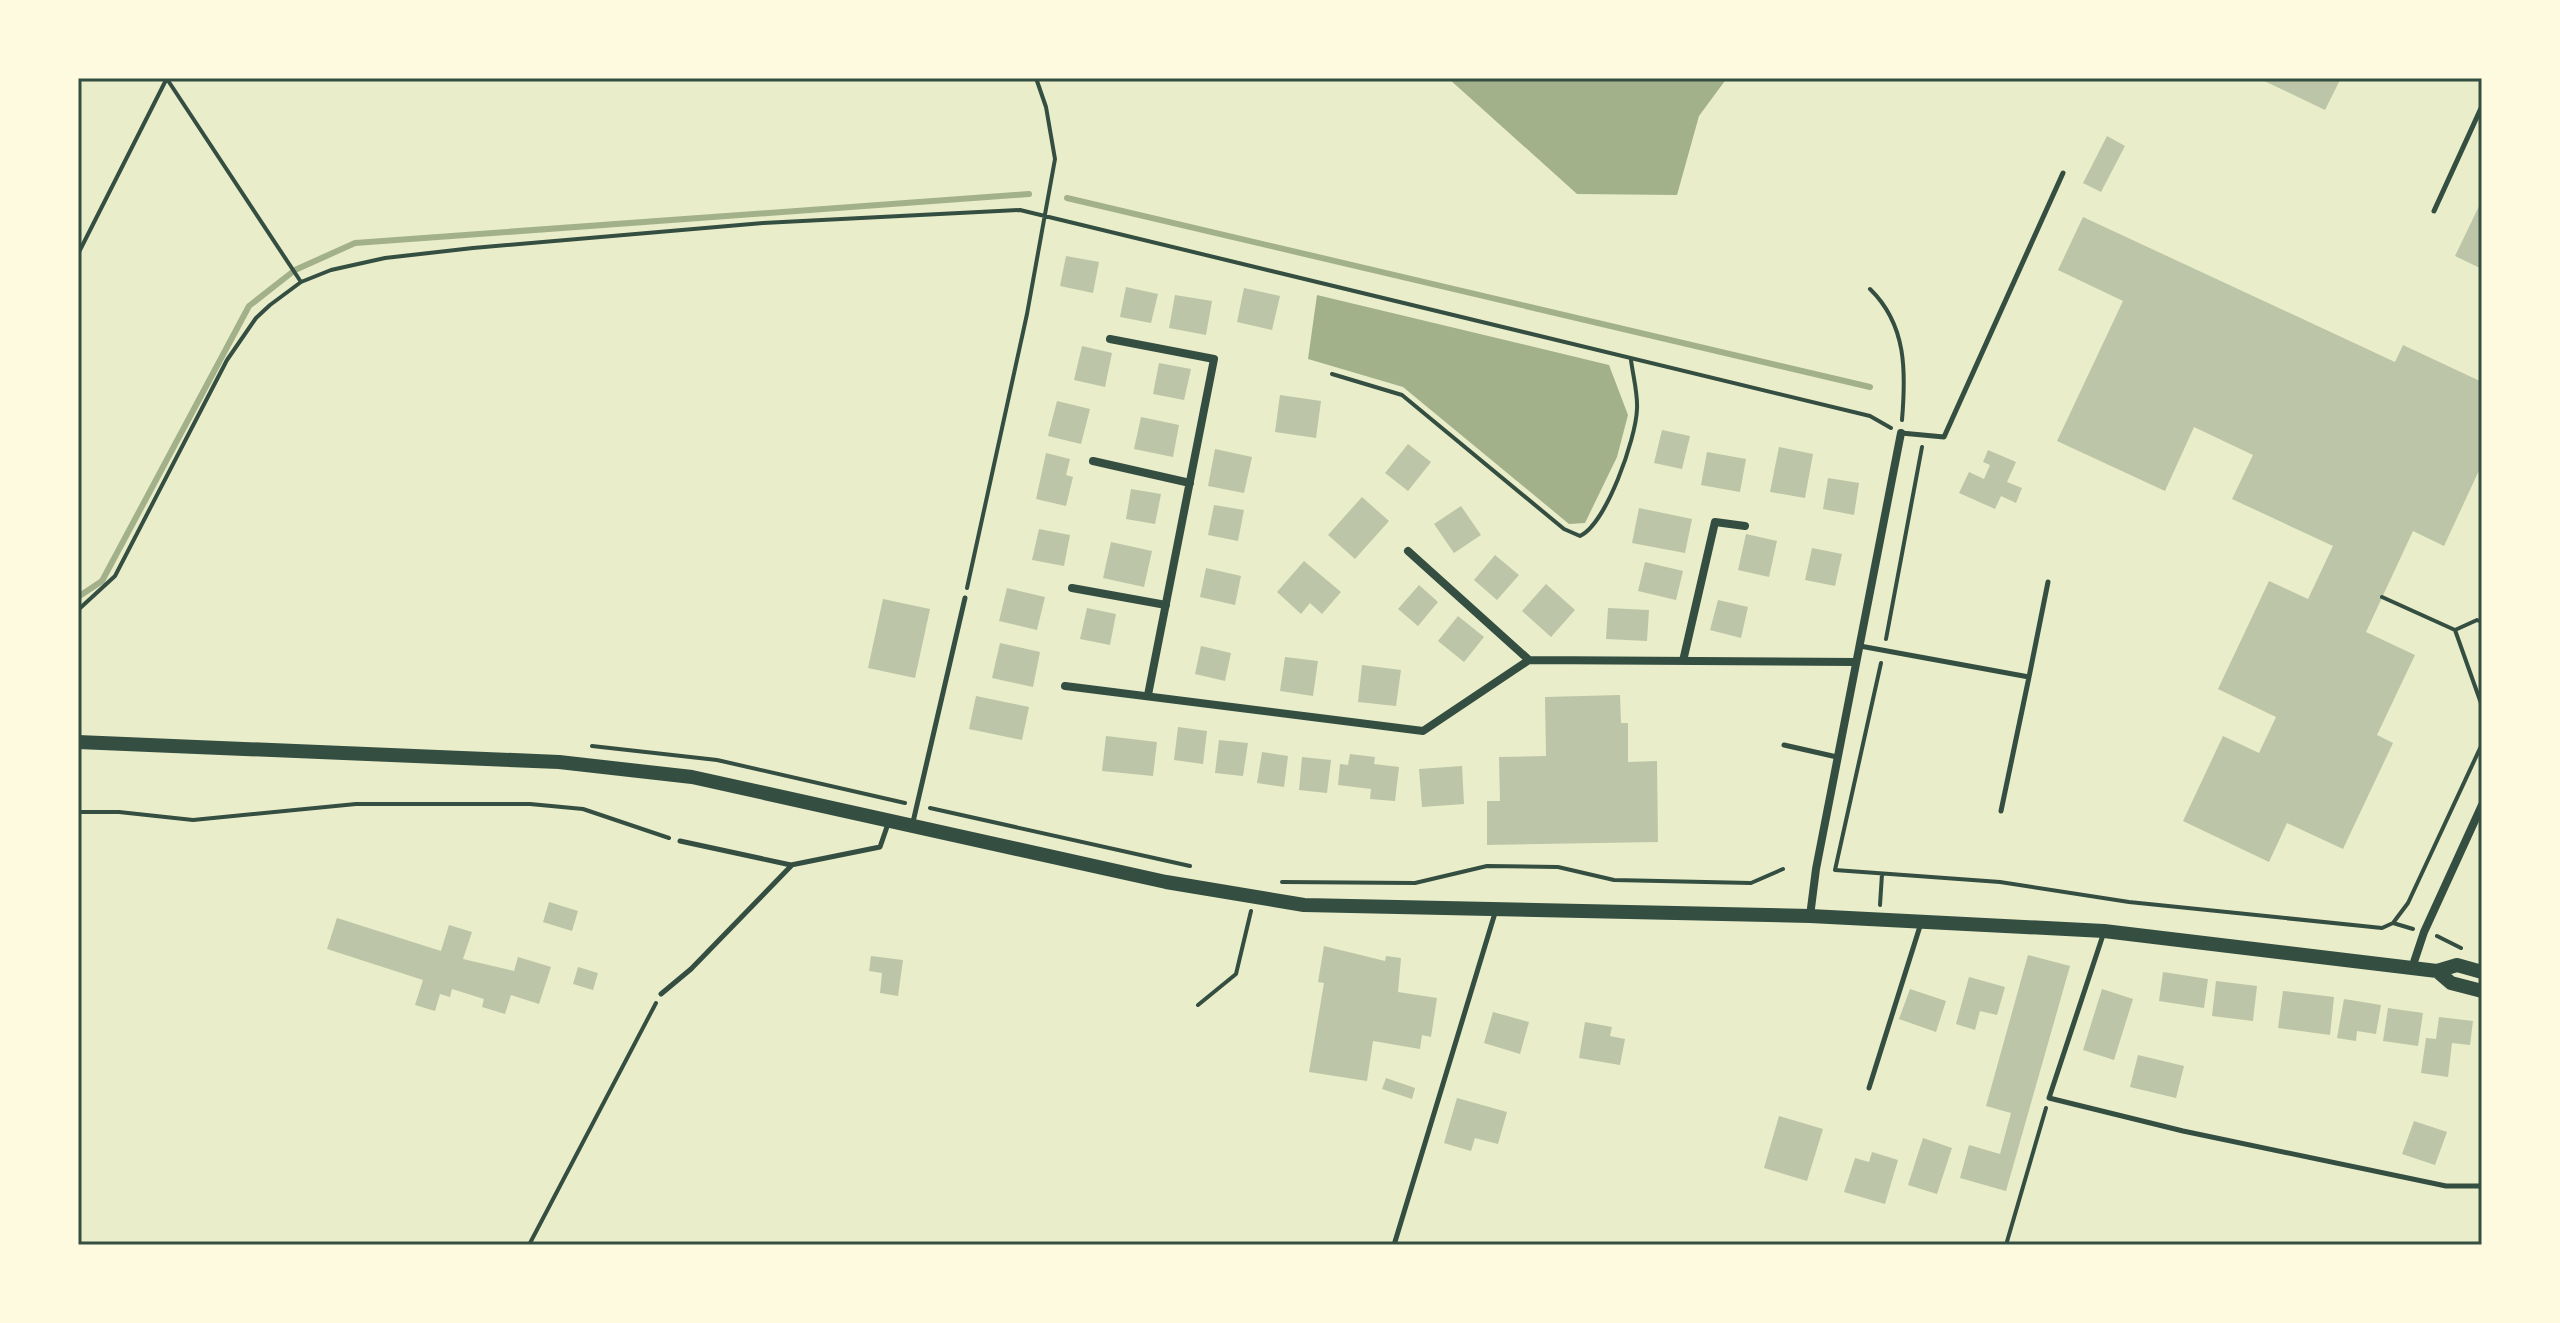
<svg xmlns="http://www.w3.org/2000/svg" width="2560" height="1323" viewBox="0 0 2560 1323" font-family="'Fira Sans Condensed',sans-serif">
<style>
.water{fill:#a3b18a}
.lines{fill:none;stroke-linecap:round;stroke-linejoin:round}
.stream{stroke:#a3b18a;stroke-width:6}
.building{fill:#bcc5a7}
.path{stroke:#344e41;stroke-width:4}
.service{stroke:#344e41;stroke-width:5}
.minor{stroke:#344e41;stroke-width:8}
.secondary{stroke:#344e41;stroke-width:14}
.neatline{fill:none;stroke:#344e41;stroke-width:3}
</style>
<rect width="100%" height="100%" fill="#e9edc9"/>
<!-- water -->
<path class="water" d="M1448,78H1727L1699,116L1677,195L1577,194Z
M1317,295L1609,365L1628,415L1617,457L1585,523L1569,524L1403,387L1308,359Z"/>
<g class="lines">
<!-- stream -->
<path class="stream" d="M1067,198L1870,387
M78,597L102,581L249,306L295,270L355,243L1029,194"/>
</g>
<!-- building -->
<path class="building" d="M2258,78H2341L2325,110Z
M2107,136L2125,146L2101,192L2083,183Z
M2482,200V269L2455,256Z
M2083,217L2395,362L2403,345L2482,382V464L2444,546L2413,531L2366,632L2415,655L2377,735L2393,743L2343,849L2287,823L2269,862L2183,821L2223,736L2259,753L2276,717L2218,689L2269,581L2308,599L2333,546L2232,499L2253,455L2194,427L2165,491L2057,441L2123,301L2058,270Z
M1066,256L1099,262L1093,293L1060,286Z
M1126,287L1158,294L1151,323L1120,317Z
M1244,288L1280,296L1272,330L1237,322Z
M1175,295L1212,301L1206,335L1169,328Z
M1082,346L1112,353L1105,387L1074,380Z
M1159,363L1191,369L1184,400L1153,394Z
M1280,395L1321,401L1316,438L1275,432Z
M1057,401L1090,409L1081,444L1048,436Z
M1141,417L1179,425L1173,457L1134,449Z
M1662,430L1690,436L1682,469L1654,463Z
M1408,444L1431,462L1408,491L1385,473Z
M1779,447L1813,454L1805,498L1770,492Z
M1215,449L1252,457L1244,493L1208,486Z
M1988,450L2016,462L2007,482L2022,488L2016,503L2001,496L1995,509L1959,493L1969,472L1984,479L1990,465L1983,462Z
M1707,452L1746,459L1740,492L1701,485Z
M1046,453L1070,459L1066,475L1073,477L1066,506L1036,499Z
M1828,478L1859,483L1854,515L1823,509Z
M1131,489L1161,494L1155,524L1126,519Z
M1362,497L1389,521L1355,559L1328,535Z
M1214,505L1244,510L1238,541L1208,535Z
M1461,506L1481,535L1454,553L1434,524Z
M1639,508L1692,519L1685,553L1632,543Z
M1039,529L1070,535L1064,566L1032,560Z
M1746,534L1777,541L1769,577L1738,570Z
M1111,542L1152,551L1144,587L1103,578Z
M1812,548L1842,554L1835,586L1805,580Z
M1495,555L1519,575L1497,600L1474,580Z
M1304,561L1341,592L1322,614L1310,603L1301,614L1277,592Z
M1645,562L1683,571L1676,600L1638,591Z
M1206,568L1241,576L1235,605L1200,597Z
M1546,584L1575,610L1551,637L1522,611Z
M1419,585L1438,602L1418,626L1398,609Z
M1007,588L1045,597L1037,630L999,621Z
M883,599L930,609L915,678L868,668Z
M1718,600L1748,607L1741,638L1710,630Z
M1087,608L1116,614L1110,645L1080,639Z
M1608,608L1649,610L1647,641L1606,639Z
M1458,616L1484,637L1464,662L1438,641Z
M1000,643L1040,652L1033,687L992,678Z
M1201,646L1231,653L1225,681L1195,674Z
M1285,657L1318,661L1313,696L1280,691Z
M1362,665L1401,670L1396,706L1358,702Z
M1620,695L1621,723H1628V762L1657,761L1658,842L1487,845V801H1500L1499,757L1546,756L1545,697Z
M976,696L1029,707L1022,740L969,729Z
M1178,727L1207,731L1203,764L1174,760Z
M1106,736L1157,742L1153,776L1102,771Z
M1219,740L1248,743L1243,776L1215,773Z
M1262,752L1288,756L1284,787L1257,783Z
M1350,754L1375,757L1374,764L1399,767L1395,801L1370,799L1371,789L1338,785L1340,764L1348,765Z
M1302,757L1331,760L1327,793L1299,790Z
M1462,766L1464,804L1422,807L1419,769Z
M549,902L578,911L572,931L543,922Z
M337,918L441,951L449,925L472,932L463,959L514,971L518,957L551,967L539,1004L511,995L505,1014L482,1007L484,999L452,989L450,997L440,994L435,1011L415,1005L423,980L327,949Z
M1324,946L1385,961L1386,956L1401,958L1398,992L1437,998L1431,1037L1422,1035L1420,1049L1373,1041L1367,1081L1309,1072L1324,983L1318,982Z
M2028,955L2070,966L2006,1191L1960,1178L1969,1145L2000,1154L2011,1113L1986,1106Z
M871,956L903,960L898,996L880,993L882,973L869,971Z
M578,967L598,973L593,990L573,984Z
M2163,972L2208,979L2204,1008L2159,1001Z
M1969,977L2005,987L1997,1015L1980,1011L1975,1030L1956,1024Z
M2216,981L2257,986L2253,1021L2212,1016Z
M1910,989L1946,1001L1936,1032L1899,1019Z
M2102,989L2133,999L2114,1060L2083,1050Z
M2283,991L2334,997L2330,1035L2278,1028Z
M2344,999L2381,1005L2376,1034L2357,1031L2356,1041L2337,1038Z
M2388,1008L2423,1013L2418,1046L2383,1041Z
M1493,1012L1529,1022L1520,1054L1484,1043Z
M2439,1017L2473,1021L2470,1045L2452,1043L2448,1077L2421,1073L2426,1038L2436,1039Z
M1585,1022L1612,1027L1610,1036L1625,1039L1620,1065L1579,1058Z
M2138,1055L2184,1066L2176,1098L2130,1087Z
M1386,1078L1415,1088L1412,1099L1382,1089Z
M1457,1098L1507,1112L1498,1144L1475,1138L1471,1151L1444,1143Z
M1779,1116L1823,1129L1807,1181L1764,1168Z
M2414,1121L2447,1132L2435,1165L2402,1154Z
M1923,1138L1952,1148L1937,1194L1908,1185Z
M1872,1152L1898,1160L1885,1204L1844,1192L1855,1158L1869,1162Z"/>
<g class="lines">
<!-- path -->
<path class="path" d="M167,79L301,282
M78,254L166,80
M1870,289C1907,325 1906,372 1902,420
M1332,374L1402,395L1564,529L1580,536C1606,524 1636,439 1637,409C1638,394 1633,376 1631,360
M967,588L1027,314L1055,159L1046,107L1036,78
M2382,597L2455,630L2477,620L2482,622
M78,610L115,576L227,360L256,318L270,305L301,282L331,270L385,258L473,248L763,223L1020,210L1870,416L1891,428
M2455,630L2482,706
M1886,639L1922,447
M1881,663L1835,870L2000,882L2129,902L2382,928L2393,923L2413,929
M592,746L717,760L905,803
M930,808L1190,866
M78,812H119L193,820L356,804H530L583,809L669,838
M1282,882L1415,883L1487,866L1558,867L1614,880L1751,883L1783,869
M1880,905L1882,874
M2393,923L2408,903L2482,744
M2437,936L2461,948
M1198,1005L1236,974L1251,911
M529,1245L656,1003
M2006,1245L2046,1108"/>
<!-- service -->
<path class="service" d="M2434,211L2482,106
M1901,433L1944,437L2063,173
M1860,646L2029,677L2001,811
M2029,677L2048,582
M1784,745L1837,757
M913,822L965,598
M680,841L791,865L880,847L889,821
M2103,935L2049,1098L2183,1131L2446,1186H2482
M661,994L691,969L791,866
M1869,1088L1921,923
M1394,1245L1495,913"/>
<!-- minor -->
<path class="minor" d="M1110,339L1214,359L1148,695
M1093,461L1190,483
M1408,551L1529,660
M1072,588L1166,605
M1683,661L1715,522L1745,526
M1065,686L1423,731L1529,660L1856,662
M1810,916L1816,869L1901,433
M2412,968L2424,932L2482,805"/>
<!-- secondary -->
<path class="secondary" d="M78,742L559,762L692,777L1166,882L1304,905L1810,916L2104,931L2437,971L2457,965L2482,972
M2437,971L2451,983L2482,991"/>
</g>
<!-- border -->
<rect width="2560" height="1323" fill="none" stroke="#fefae0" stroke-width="160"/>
<rect x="80" y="80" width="2400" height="1163" class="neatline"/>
</svg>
